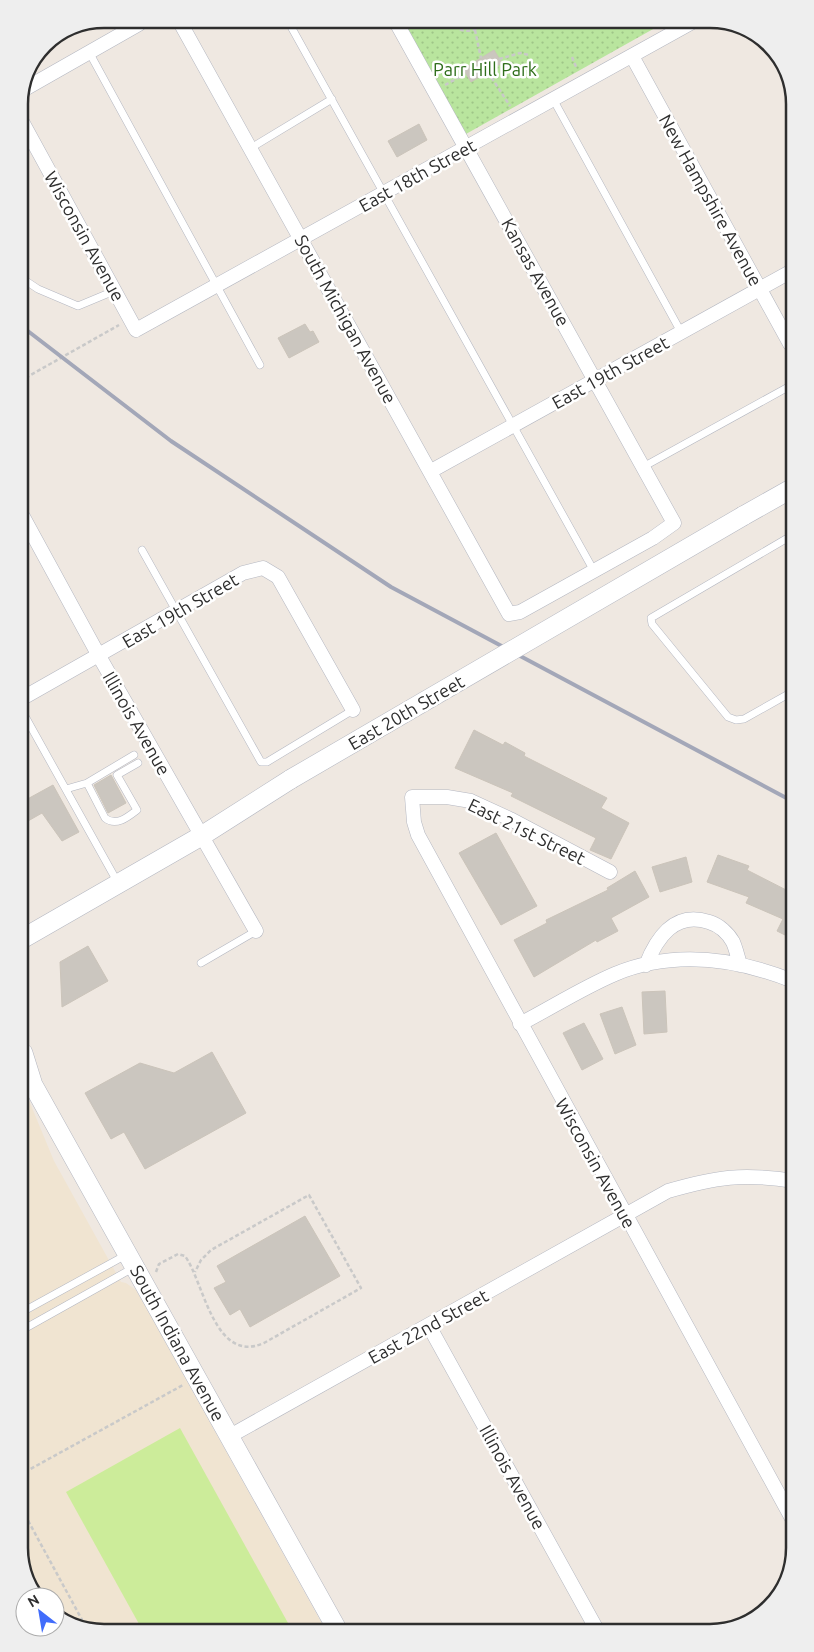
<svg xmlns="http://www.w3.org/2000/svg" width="814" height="1652" viewBox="0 0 814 1652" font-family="Ubuntu,sans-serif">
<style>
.education{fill:#f0e4d1}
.grass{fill:url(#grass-dots)}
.pitch{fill:#ccec9a}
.building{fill:#cbc6bf;stroke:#cbc4ba}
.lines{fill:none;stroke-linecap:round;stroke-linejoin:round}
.lane-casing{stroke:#b4b7c1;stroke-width:8}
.street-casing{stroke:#b4b7c1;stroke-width:15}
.secondary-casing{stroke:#b4b7c1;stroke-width:20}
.path{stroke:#c9c9c9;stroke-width:2.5;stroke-dasharray:4 2.5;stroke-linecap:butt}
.lane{stroke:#fff;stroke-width:7}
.street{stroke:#fff;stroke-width:14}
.secondary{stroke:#fff;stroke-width:19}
.rail{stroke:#a3a7b8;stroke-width:4}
.secondary-bridge-casing{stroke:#b4b7c1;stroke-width:20;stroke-linecap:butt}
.secondary-bridge{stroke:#fff;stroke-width:19}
.labels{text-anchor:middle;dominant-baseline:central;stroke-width:5;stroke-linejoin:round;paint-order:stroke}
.park-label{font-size:18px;fill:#2f6e1b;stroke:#fff}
.street-label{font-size:18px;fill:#2e2e2e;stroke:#fff}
.rim{fill:none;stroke:#2e2e2e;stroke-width:2.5}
</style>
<defs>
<pattern id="grass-dots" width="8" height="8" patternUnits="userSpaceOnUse" patternTransform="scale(1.25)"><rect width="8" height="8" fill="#b9e59e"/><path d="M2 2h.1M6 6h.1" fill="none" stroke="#9fc588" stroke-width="1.8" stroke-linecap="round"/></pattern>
</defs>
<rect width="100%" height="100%" fill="#efe8e1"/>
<!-- education -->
<path class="education" d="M23,1086L54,1161L121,1282L126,1283L136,1290L326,1631L98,1633L56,1619L55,1597H38L25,1581Z"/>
<!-- grass -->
<path class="grass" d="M671,19L466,134L402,22Z"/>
<!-- pitch -->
<path class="pitch" d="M180,1428L288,1623L273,1631L144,1633L66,1492Z"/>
<!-- building -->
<path class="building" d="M494,50L502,63L471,82L463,69Z
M419,124L427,140L397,157L388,141Z
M305,324L310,332L313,331L319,342L289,358L278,338Z
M474,730L503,745L505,742L525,753L524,756L607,798L601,808L629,823L611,859L590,850L596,838L511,796L513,793L455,768Z
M111,775L126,803L108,813L94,785Z
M53,785L79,832L62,841L42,813L28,821L22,808V802Z
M496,833L537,906L501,925L459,853Z
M718,855L749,866L747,870L792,893L793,939L777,931L783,919L746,903L749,897L707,882Z
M686,857L692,882L660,892L652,867Z
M635,871L649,897L611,918L618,931L597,942L596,940L534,977L514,940L547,923L546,920L608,890L607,888Z
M88,946L108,981L62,1007L60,962Z
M665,991L667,1032L644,1034L642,992Z
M622,1007L636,1045L615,1054L600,1014Z
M584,1023L603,1059L582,1070L563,1033Z
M212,1052L246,1113L145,1169L124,1132L111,1139L85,1093L140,1063L174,1073Z
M305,1216L340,1276L250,1327L240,1309L230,1315L214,1288L226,1282L217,1266Z"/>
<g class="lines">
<defs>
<path id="lane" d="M289,23L594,571
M89,52L260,365
M553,99L681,332
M251,148L332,99
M20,277L38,289L78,306L114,291
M643,467L790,386
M791,536L651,618L652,624L728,717L736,720L744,719L792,692
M142,550L261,762H267L353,710
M21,709L118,883
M134,755L87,783L105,818C116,827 128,817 137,810L117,775L138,763
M66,789L87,783
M201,963L256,931
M24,1311L126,1255
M24,1329L133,1268"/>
<path id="street" d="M181,24L509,614L520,612L653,538L674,523L396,22
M632,56L790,344
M23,90L139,24
M19,116L136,330L698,19
M431,471L790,272
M21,513L99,656L256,931
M21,699L243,573L263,568L278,577L353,710
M610,872L510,819L471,801L447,797H412L414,822L418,835L795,1524
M646,965C657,937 675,911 709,922C719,925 728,933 733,942C736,949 738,957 740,965
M520,1024C551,1008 582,988 615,974C673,950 735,958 793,981
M429,1326L596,1628
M230,1436L668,1191C717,1177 742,1173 794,1181"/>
<path id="secondary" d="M743,516L791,489
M22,939L203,835L291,779
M23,1053L33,1085L338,1631"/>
</defs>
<!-- lane casing -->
<use href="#lane" class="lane-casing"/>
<!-- street casing -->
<use href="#street" class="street-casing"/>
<!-- secondary casing -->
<use href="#secondary" class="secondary-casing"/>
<!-- path -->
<path class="path" d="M579,20L582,25
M450,21C461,35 474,33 486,21
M475,30L481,58
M572,57L577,69
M499,59L520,53L529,55
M488,72L510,106
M445,85L465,74
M20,381L119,325
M156,1272L159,1264L178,1254L185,1256C204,1282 214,1365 264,1343L361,1288L309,1195L211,1250L201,1260L195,1272
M25,1472L183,1385
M25,1515L87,1629"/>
<!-- lane -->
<use href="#lane" class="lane"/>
<!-- street -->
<use href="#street" class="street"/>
<!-- secondary -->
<use href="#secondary" class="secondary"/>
<!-- rail -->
<path class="rail" d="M20,325L171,441L391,587L792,801"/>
<defs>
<path id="secondary-bridge" d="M291,779L743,516"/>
</defs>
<!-- secondary-bridge casing -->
<use href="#secondary-bridge" class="secondary-bridge-casing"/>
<!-- secondary-bridge -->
<use href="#secondary-bridge" class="secondary-bridge"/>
</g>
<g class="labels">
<!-- park labels -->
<g class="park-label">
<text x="485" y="69">Parr Hill Park</text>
</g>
<!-- street labels -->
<g class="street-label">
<text transform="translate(417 175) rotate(-29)">East 18th Street</text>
<text transform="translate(711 200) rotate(61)">New Hampshire Avenue</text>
<text transform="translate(85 236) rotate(61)">Wisconsin Avenue</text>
<text transform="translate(536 272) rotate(61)">Kansas Avenue</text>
<text transform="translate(346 319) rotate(61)">South Michigan Avenue</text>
<text transform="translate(610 372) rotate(-29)">East 19th Street</text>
<text transform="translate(180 610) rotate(-30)">East 19th Street</text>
<text transform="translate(406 712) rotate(-30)">East 20th Street</text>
<text transform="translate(137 723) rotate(60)">Illinois Avenue</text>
<text transform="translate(527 831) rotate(26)">East 21st Street</text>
<text transform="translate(596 1163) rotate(61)">Wisconsin Avenue</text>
<text transform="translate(428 1326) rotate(-29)">East 22nd Street</text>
<text transform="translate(178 1343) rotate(61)">South Indiana Avenue</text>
<text transform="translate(513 1477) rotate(61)">Illinois Avenue</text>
</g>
</g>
<!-- crop -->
<path d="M0 0H814V1652H0ZM104 28H710A76 76 0 0 1 786 104V1548A76 76 0 0 1 710 1624H104A76 76 0 0 1 28 1548V104A76 76 0 0 1 104 28Z" fill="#eee" fill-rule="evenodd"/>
<path class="rim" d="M104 28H710A76 76 0 0 1 786 104V1548A76 76 0 0 1 710 1624H104A76 76 0 0 1 28 1548V104A76 76 0 0 1 104 28Z"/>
<!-- north arrow -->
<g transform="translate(40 1612) rotate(329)"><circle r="24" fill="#ffffff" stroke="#ababab"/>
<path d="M0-4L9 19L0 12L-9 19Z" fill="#416cfb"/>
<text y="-8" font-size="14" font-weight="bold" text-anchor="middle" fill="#2e2e2e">N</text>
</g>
</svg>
